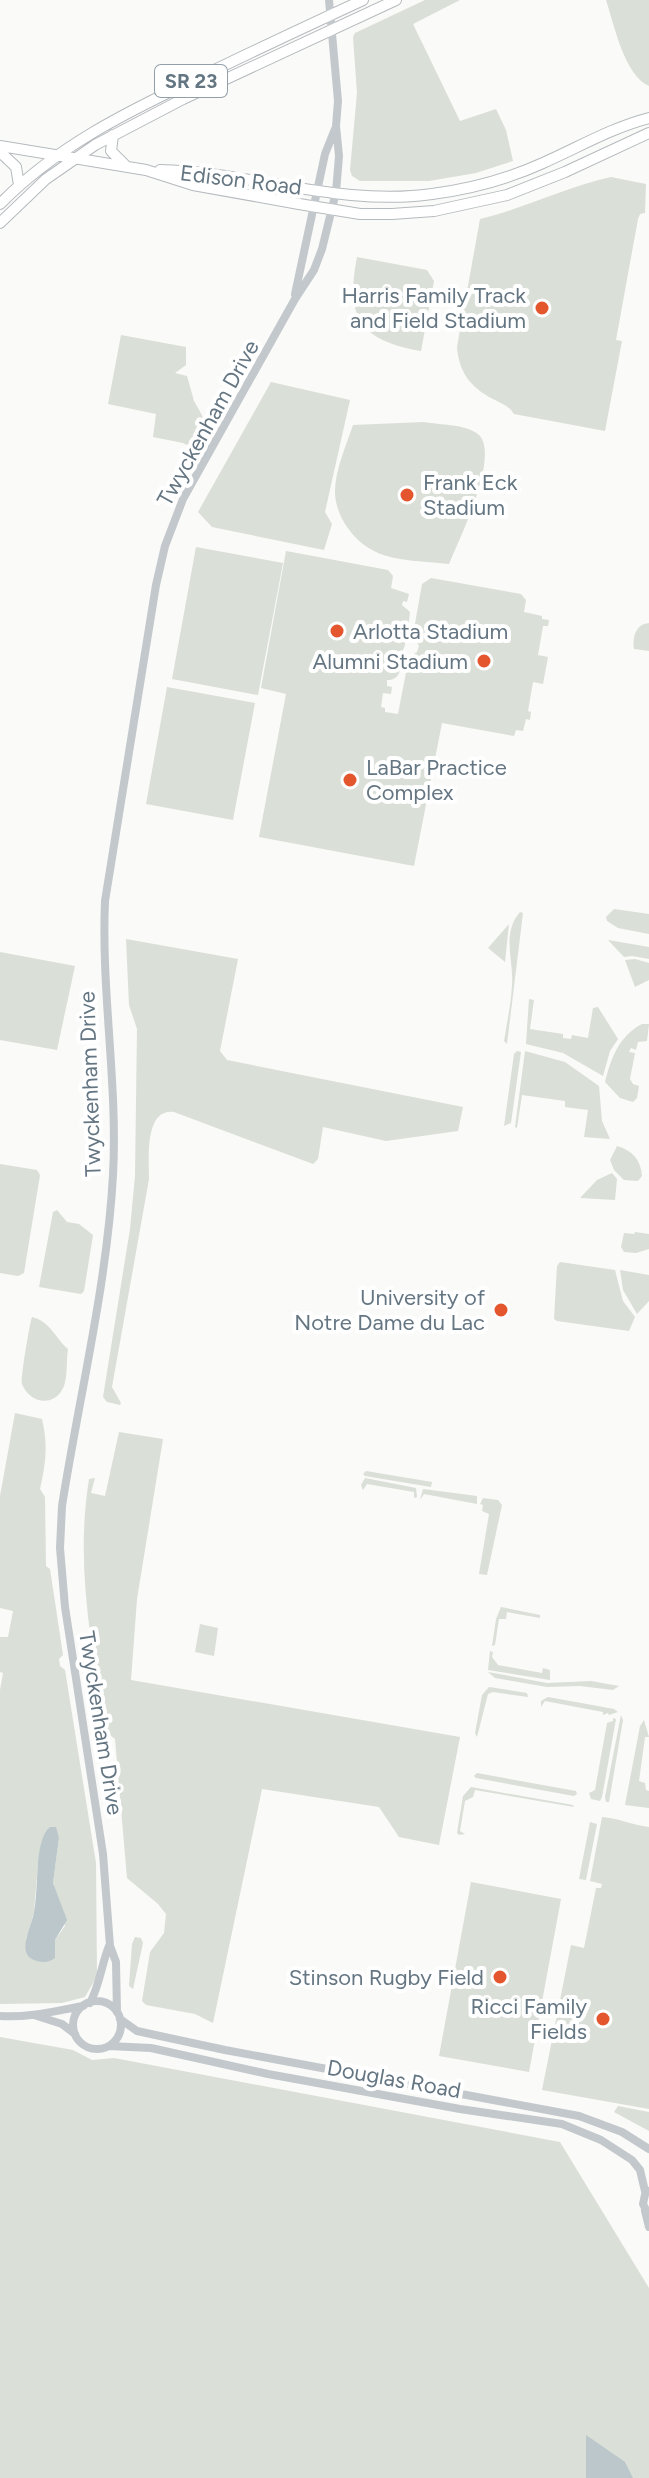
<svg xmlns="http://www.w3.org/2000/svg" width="649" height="2478" viewBox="0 0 649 2478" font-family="Figtree,sans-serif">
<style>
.green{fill:#dadfd7;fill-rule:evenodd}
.water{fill:#bbc7cb}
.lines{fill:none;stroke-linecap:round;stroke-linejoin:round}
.major-casing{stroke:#b5babe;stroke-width:12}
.minor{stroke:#c3c8cc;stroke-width:8}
.major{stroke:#fff;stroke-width:10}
.poi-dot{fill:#e4572e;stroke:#fff;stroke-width:3}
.labels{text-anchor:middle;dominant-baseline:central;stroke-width:8;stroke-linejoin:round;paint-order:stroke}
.shield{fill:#fff;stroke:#939fa8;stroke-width:2}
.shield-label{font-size:20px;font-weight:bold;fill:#657683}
.street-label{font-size:22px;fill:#657683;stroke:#fff}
.poi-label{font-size:22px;fill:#657683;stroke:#fff;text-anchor:end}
</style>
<rect width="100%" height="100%" fill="#fafaf8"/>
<!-- green -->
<path class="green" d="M425,0H460L413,24L460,121L496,109L506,130L513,161L476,173L429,181H360L352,176L350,170L357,93L353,37L355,33Z
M606,0H649V86C624,75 614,24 606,0Z
M611,177L646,184L645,213L640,214L638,219L616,340L622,341L605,431L514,414C508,405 502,404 493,399C470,387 459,372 457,347L480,219C525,208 566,187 611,177Z
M357,257L427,270L434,281L421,351C360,340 345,318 357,257Z
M121,335L186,347V365L175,373L187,376L194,401L208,426L195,449L183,443L153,437L156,414L108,404Z
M271,382L350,400L325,512L332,524L324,550L212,527L198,512Z
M424,422C439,425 467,424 479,435C500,456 459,540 449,564C408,559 373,564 347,527C340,517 335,504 335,492C335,470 346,446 353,425Z
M196,547L283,563L258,695L172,679Z
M286,551L388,570L393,576L391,588L409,594L407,602L403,601L402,605L410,612L408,630H399L406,632L405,645L400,658L394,657L402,661C400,672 399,680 387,680V686L392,687L391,694L383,693L381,707L385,708V712L398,714L409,657L417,652L419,646L413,635L422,584L431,578L521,594L526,600L524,612L542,616V619L549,620L548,626H543L538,655L548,657L543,684L533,682L528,711L531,712L530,720L526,719L523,731L516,730L514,736L442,723L414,866L259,837L286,694L261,688Z
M649,623V651L634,649C632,637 636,624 649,623Z
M167,687L255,703L233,820L146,804Z
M614,909L649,914V934L618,928L607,921L606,917Z
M520,912L523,913L507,1044L504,1041C507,1023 511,1004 512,985C514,960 501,934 520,912Z
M509,924L505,962L488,948Z
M126,939L238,959L220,1051L227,1060L463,1107L458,1131L386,1141L323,1127L318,1159L313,1164L174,1112C144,1108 149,1160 149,1179L112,1387L121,1403L120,1405L107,1402L103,1397L130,1229L135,1176L137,1029L129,1005Z
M608,940L649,947V959L632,956L624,957Z
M0,952L75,966L57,1050L0,1040Z
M635,959L649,963V980L635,987L625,960Z
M529,999L534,1000L530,1029L563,1034V1038L571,1039L572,1035L588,1038L593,1008L598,1007L618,1039L610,1051L603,1076L563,1053L526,1044Z
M642,1024H649L647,1041L638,1042L636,1050L631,1048L629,1052L635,1053L630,1079L633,1084L639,1086L637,1098L633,1102L620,1098L605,1082C611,1058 619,1036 642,1024Z
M517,1051L521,1052L511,1123L504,1126L514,1054Z
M525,1051L565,1062L599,1086L602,1121L610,1139L584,1137L588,1110L565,1107V1101L522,1095L517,1128L515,1127Z
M617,1146C632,1150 641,1160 642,1176L638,1181L624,1180L614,1170L610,1160Z
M0,1164L37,1170L40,1175L24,1273L18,1276L0,1273Z
M612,1173L617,1179L615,1200L580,1198L597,1180Z
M57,1210L67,1222L79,1224L93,1235L84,1291L81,1294L39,1287L53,1212Z
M635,1232L649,1234V1249L636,1253L624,1252L621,1247L624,1233L634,1234Z
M560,1262L615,1270L623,1301L635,1317L629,1331L557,1321L554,1319L557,1266Z
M620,1270L649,1275V1301L637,1314L623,1290Z
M32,1317C51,1322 55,1338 68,1349C66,1361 68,1374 64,1386C55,1408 30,1404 22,1384C20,1381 30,1321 32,1317Z
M15,1413L42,1419C48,1444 46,1463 40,1489L45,1497L46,1566L50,1569L63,1655L59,1659L60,1666L65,1670L96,1863L97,1976L85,1997L62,2003L0,2004V1690L3,1673L0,1672V1637H8L13,1611L0,1608V1496ZM59,1838L53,1883L65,1926L55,1940L54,1947L26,1939L34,1912L38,1863Z
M119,1432L163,1439L137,1599L131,1680L460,1737L439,1845L399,1837L379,1807L262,1789L213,2023L195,2014L146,2005L142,2001L150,1952L164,1933L166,1914L158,1904L127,1878L115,1739L105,1731C92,1645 75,1566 89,1479L95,1478L91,1493L105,1496Z
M366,1471L432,1482L431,1487L365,1476L363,1474Z
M365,1478L416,1488L417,1497L414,1498V1492L367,1484L363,1490L361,1485Z
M423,1489L477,1496V1504L424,1494L420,1500Z
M483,1498L498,1500L502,1505L487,1575L479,1574L489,1514L482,1511L483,1505L480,1504Z
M501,1607L540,1615V1618L507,1612L506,1619H499L495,1645L492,1646L496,1619Z
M200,1624L218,1628L214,1656L195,1652Z
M490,1651L493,1652L492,1657L498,1665L542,1673L543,1668L550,1670V1680L488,1670Z
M488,1672L547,1683L591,1681L619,1686L613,1690L580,1686L547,1687L495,1678Z
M489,1687L527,1693L528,1697L493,1692L488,1694L477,1737L475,1733L482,1695Z
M548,1697L614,1709L618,1712L609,1715L608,1713L603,1715V1712L545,1701L541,1707V1701Z
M621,1715L623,1720L609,1802H606L605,1797Z
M613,1718L616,1719L602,1797L600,1801L591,1799L589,1793L595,1790L607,1723L613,1721Z
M644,1720L649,1737H645L639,1781L645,1783L646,1790L649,1791V1808L625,1805L640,1726Z
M477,1773L576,1791L577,1794L574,1796L476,1778L474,1776Z
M471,1787L573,1805L574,1807L475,1790L473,1797L465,1801L460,1831L465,1834L459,1835L457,1833L463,1796Z
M602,1817C618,1818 632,1825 649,1827V2109L542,2090L571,1945L584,1948L596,1888H601L602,1884L590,1881Z
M590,1822L597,1824L586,1880L579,1879Z
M471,1882L561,1899L529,2072L439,2056Z
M135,1937L141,1938L143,1943L133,1989L129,1986L132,1944Z
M0,2037L73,2050L92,2060L114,2058L560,2142L649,2288V2478H0Z
M618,2106L649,2112V2131L614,2112Z"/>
<!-- water -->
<path class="water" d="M50,1827H56L59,1838L53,1883L67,1920L55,1940V1958C49,1962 45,1963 37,1961C14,1956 32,1926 34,1912C36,1902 36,1891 37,1881C38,1865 38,1837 50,1827Z
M586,2435L625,2462L633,2478H586Z"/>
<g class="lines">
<defs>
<path id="major" d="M113,135L111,151L125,165
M0,146L146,170L193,185L299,204L360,214H392L434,211L507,195L565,172L649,133
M0,152L16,167L19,185
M160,170C251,172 341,207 432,194C470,189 508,179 543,163C579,147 611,128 649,118
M0,204C56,147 125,113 196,79C251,52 307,26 363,0
M0,223L46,179L95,145L183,99L396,0"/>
</defs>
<!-- major casing -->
<use href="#major" class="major-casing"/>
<!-- minor -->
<path class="minor" d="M295,294L325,154L335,129
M73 2025a24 24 0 1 1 48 0a24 24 0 1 1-48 0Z
M90,2003C100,1984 101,1966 109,1946
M117,2012L116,1962L110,1946L103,1854L65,1607L60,1548L62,1506C79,1397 107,1285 113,1175C118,1084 101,993 105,901L156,585L165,546L183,499L295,299L314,270L322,249L336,192L339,156L336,126L338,101L329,0
M0,2016C29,2018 55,2011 83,2006
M37,2016L62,2024L75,2034
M120,2019L137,2031L225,2050L579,2116L622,2132L649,2149
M109,2046L151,2048L268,2074L460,2109L562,2124L601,2140L632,2160L640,2170L645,2191
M646,2190L643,2204L649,2216
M645,2211L649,2227"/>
<!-- major -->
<use href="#major" class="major"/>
</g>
<!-- markers -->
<g class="poi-dot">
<circle cx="542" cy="308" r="8"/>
<circle cx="407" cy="495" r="8"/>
<circle cx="337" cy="631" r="8"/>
<circle cx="484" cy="661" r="8"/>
<circle cx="350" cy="780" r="8"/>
<circle cx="501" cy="1310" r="8"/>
<circle cx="500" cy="1977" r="8"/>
<circle cx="603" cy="2019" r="8"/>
</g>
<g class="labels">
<!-- shield labels -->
<rect class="shield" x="155" y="65" width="72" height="32" rx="6"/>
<g class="shield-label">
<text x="191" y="81">SR 23</text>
</g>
<!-- street labels -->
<g class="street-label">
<text transform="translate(241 180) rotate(7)">Edison Road</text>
<text transform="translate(208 423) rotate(-61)">Twyckenham Drive</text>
<text transform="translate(90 1084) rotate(-92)">Twyckenham Drive</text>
<text transform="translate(101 1723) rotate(81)">Twyckenham Drive</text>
<text transform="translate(394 2079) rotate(10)">Douglas Road</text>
</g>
<!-- poi labels -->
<g class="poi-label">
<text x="526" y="295">Harris Family Track<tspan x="526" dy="25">and Field Stadium</tspan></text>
<text x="423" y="482" text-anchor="start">Frank Eck<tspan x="423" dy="25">Stadium</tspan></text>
<text x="353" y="631" text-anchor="start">Arlotta Stadium</text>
<text x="468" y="661">Alumni Stadium</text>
<text x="366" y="767" text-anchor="start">LaBar Practice<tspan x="366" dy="25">Complex</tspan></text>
<text x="485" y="1297">University of<tspan x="485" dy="25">Notre Dame du Lac</tspan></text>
<text x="484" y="1977">Stinson Rugby Field</text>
<text x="587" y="2006">Ricci Family<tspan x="587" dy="25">Fields</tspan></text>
</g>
</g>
</svg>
